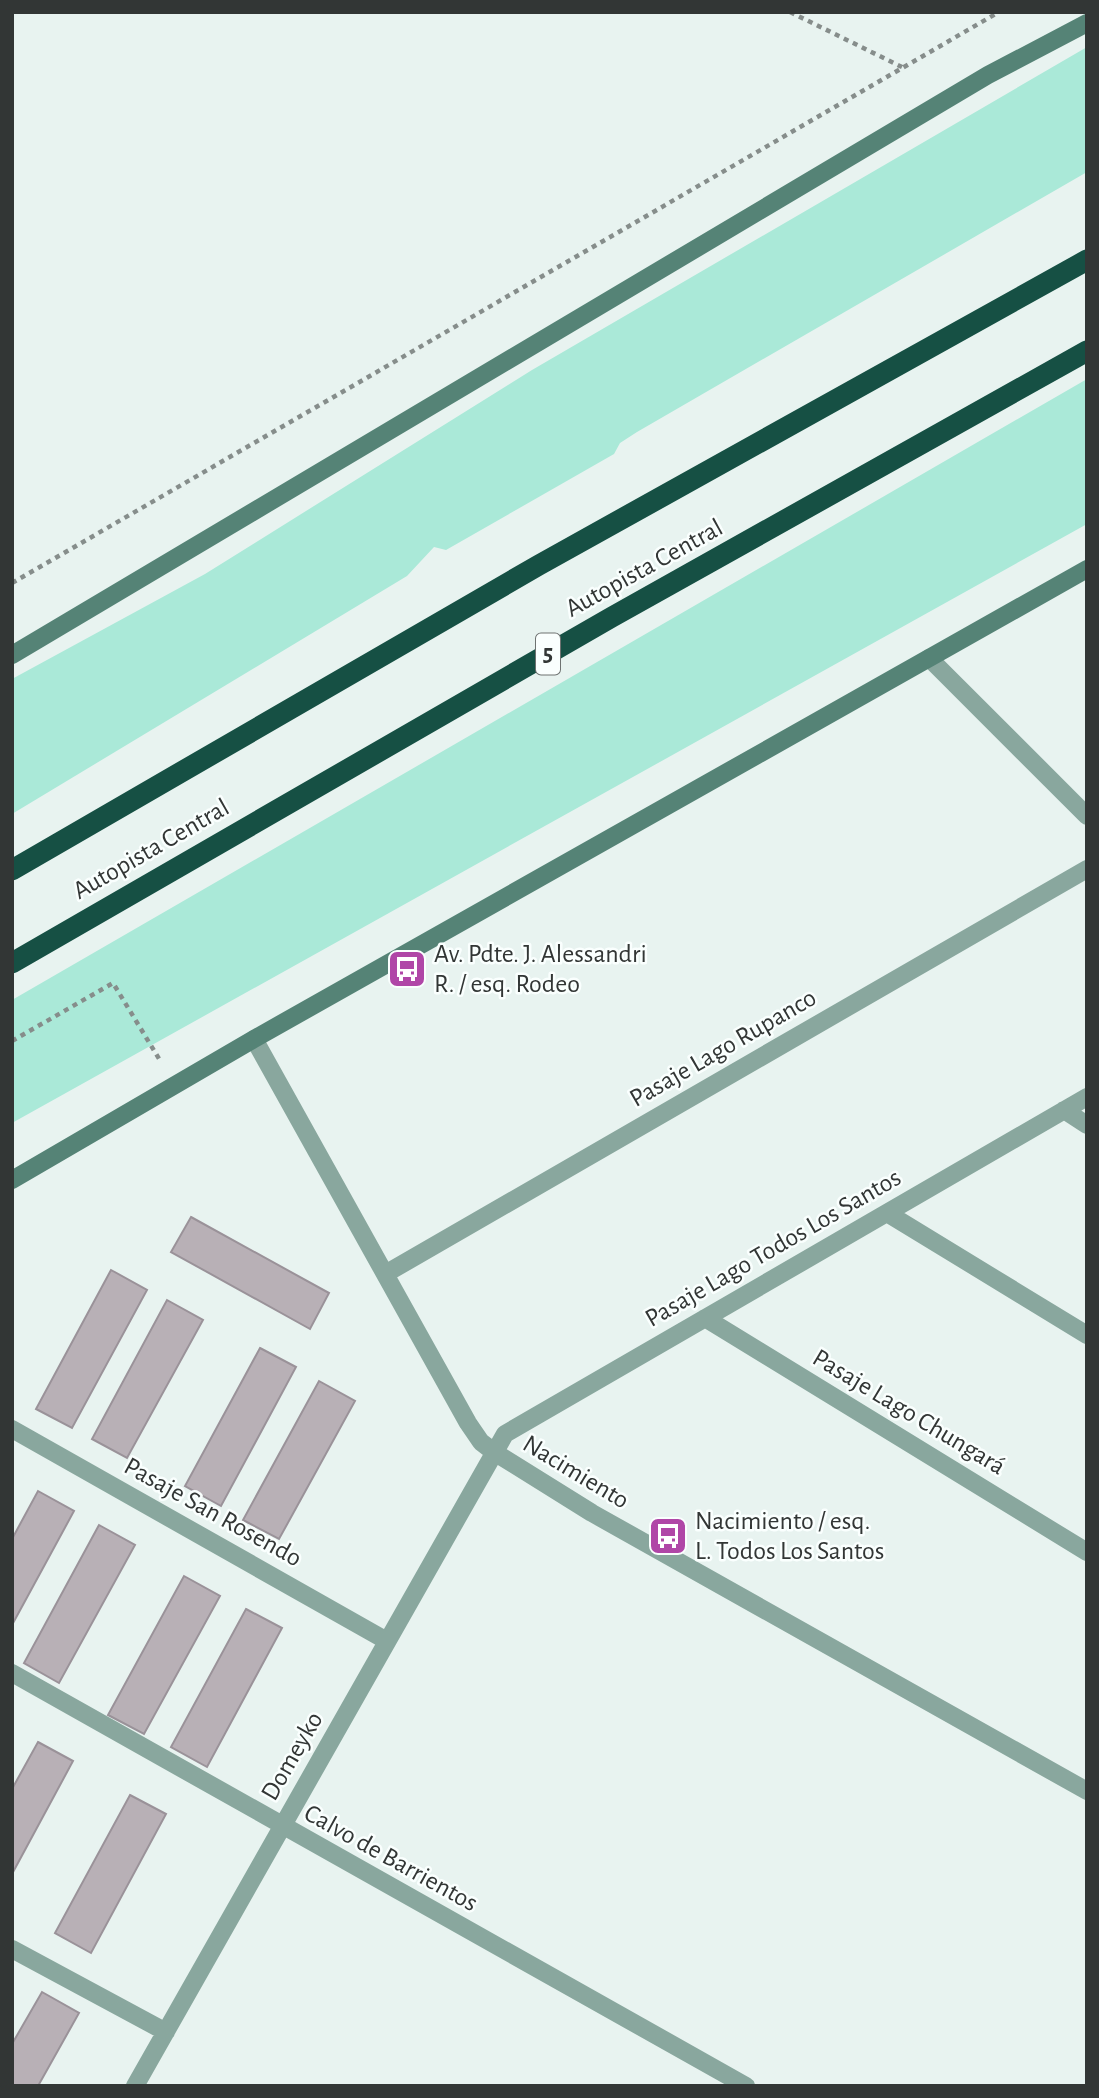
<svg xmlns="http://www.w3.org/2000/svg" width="1099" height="2098" viewBox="0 0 1099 2098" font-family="'Alegreya Sans',sans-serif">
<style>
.green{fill:#aae9d8}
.building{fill:#b8b0b6;stroke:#9a9299;stroke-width:2}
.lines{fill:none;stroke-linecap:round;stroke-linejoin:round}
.path{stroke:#868d8b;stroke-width:4.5;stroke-dasharray:5 5;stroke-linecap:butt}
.minor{stroke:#89a79e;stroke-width:18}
.secondary{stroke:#558376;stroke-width:18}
.motorway{stroke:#165044;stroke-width:21}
.labels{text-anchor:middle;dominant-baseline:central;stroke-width:5;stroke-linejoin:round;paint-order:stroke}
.shield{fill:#fafffe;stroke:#6e7271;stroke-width:2}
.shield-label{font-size:24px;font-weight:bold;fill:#323635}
.street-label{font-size:26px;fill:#323635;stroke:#fafffe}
.poi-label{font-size:26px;fill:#323635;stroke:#fafffe;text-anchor:start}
</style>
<rect width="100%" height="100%" fill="#e8f3f0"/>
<!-- green -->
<path class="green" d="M1087,47V172L637,432L620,443L614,454L446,550L434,547L407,576L12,814V679L205,574L532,370Z
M1087,379V524L12,1123V1000Z"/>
<!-- building -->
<path class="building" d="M191,1217L329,1293L310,1329L171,1252Z
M111,1270L147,1290L72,1428L36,1409Z
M167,1300L203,1320L127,1458L92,1439Z
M260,1348L296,1367L221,1506L185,1486Z
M319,1381L355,1401L279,1539L243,1520Z
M38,1491L74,1511L12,1625V1539Z
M99,1525L135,1545L59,1683L24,1663Z
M184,1576L220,1596L144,1734L108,1715Z
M246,1609L282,1628L207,1767L171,1747Z
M38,1742L73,1761L12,1874V1789Z
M130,1795L166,1814L91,1953L55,1933Z
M42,1992L79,2013L38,2086H12V2044Z"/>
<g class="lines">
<!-- path -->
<path class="path" d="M790,12L902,67
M12,583L999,12
M12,1041L113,983L161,1062"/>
<!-- minor -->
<path class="minor" d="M929,658L1087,816
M254,1039L468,1423L481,1442L494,1452L592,1513L1087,1791
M1064,1110L1087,1125
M887,1213L1087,1335
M385,1274L1087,869
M705,1318L1087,1552
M12,1429L387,1641
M12,1673L746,2086
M12,1949L166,2032
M135,2086L505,1434L1087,1097"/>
<!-- secondary -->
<path class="secondary" d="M12,655L988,75L1087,23
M12,1180L254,1039L1087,569"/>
<!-- motorway -->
<path class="motorway" d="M12,870L539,565L1087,260
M12,963L612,617L1087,351"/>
</g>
<!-- icons -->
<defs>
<symbol id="bus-square" viewBox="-11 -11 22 22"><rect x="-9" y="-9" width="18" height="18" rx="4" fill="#b046a7" stroke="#fafffe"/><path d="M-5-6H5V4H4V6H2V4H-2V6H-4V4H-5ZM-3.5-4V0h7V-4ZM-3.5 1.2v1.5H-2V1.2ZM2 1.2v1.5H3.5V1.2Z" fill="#fff"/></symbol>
</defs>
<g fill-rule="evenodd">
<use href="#bus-square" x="385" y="947" width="44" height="44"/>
<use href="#bus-square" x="646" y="1514" width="44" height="44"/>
</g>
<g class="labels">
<!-- shield labels -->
<rect class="shield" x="536" y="633.5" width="24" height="41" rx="5"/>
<g class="shield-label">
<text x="548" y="654">5</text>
</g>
<!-- street labels -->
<g class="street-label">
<text transform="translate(644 568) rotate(-29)">Autopista Central</text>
<text transform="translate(151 849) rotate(-30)">Autopista Central</text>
<text transform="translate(723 1048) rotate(-30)">Pasaje Lago Rupanco</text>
<text transform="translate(773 1248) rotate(-30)">Pasaje Lago Todos Los Santos</text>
<text transform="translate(909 1412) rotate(31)">Pasaje Lago Chungará</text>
<text transform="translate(576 1472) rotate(31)">Nacimiento</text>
<text transform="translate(213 1512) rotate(29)">Pasaje San Rosendo</text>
<text transform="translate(292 1756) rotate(-60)">Domeyko</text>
<text transform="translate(391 1858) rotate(29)">Calvo de Barrientos</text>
</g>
<!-- poi labels -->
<g class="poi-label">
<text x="434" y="954">Av. Pdte. J. Alessandri<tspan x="434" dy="30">R. / esq. Rodeo</tspan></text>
<text x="695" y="1521">Nacimiento / esq.<tspan x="695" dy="30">L. Todos Los Santos</tspan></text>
</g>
</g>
<!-- border -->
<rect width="1099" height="2098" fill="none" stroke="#323635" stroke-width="28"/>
</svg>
